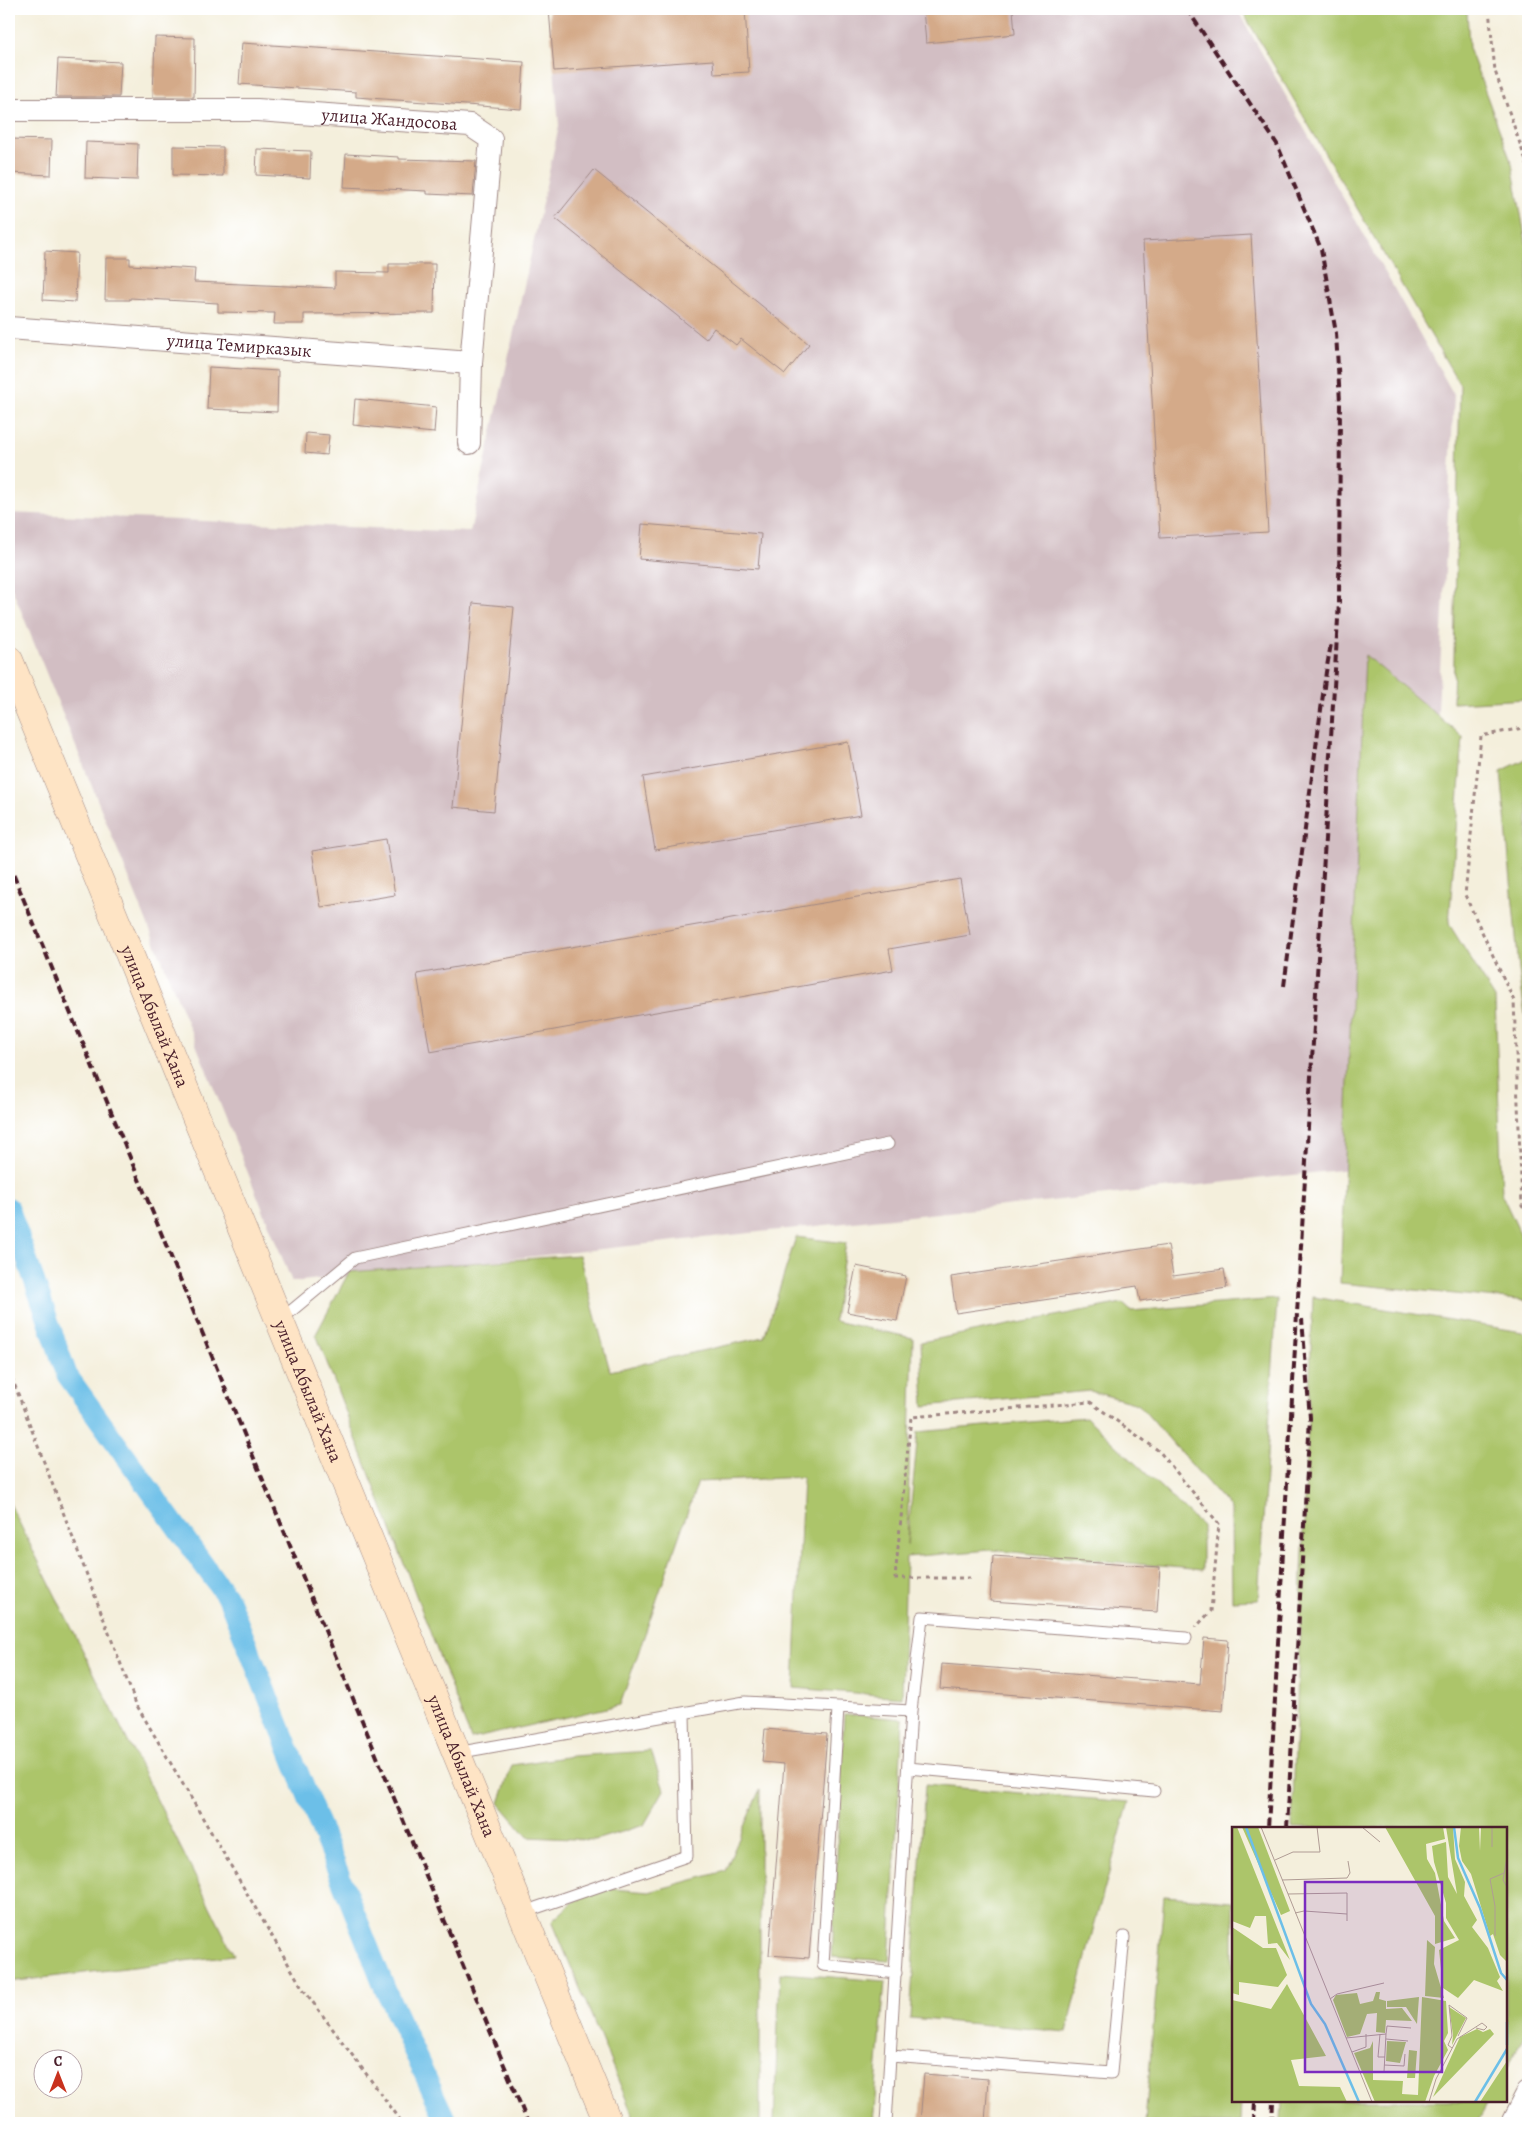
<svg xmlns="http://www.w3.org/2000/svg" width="1537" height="2132" viewBox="0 0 1537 2132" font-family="Alegreya,serif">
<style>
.industrial{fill:#d2bec3}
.green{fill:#acc56a;stroke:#7b724a}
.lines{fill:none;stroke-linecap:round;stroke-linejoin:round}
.canal{stroke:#6cbfe8;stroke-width:21}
.building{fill:#d4aa89}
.service-casing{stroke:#9f8784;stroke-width:13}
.minor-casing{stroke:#9f8784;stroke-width:24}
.secondary-casing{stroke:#9f8784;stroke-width:29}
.path{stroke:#9f8784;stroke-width:3;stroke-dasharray:4 4;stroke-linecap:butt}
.service{stroke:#fff;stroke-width:11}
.minor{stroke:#fff;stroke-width:22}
.secondary{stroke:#fee4c5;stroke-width:28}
.rail{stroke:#4a1f2b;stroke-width:4;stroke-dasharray:8 4;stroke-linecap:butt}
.labels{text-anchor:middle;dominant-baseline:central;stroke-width:4;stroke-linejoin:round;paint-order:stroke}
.street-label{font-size:18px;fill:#4a1f2b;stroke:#fff}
.inset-river{fill:none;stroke:#6cbfe8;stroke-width:2.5}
.inset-road{fill:none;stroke:#b09c95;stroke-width:1}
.view{fill:#7b2cbf;fill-opacity:0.15;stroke:#7b2cbf;stroke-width:2.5}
.inset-edge{fill:none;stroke:#4a1f2b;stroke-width:2.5}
</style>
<rect width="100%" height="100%" fill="#fff"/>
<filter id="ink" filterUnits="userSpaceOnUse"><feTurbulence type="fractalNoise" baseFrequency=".02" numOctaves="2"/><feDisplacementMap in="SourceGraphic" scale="10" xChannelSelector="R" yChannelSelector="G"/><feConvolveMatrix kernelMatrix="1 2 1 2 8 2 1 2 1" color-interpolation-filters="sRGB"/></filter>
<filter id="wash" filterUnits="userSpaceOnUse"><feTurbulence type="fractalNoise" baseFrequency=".0096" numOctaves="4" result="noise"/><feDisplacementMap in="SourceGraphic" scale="20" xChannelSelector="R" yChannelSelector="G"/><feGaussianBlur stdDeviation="1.12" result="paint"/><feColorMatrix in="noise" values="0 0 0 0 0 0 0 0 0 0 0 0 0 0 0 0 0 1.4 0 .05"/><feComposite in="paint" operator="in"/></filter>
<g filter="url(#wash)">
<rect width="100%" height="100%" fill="#f4efdc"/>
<!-- industrial -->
<path class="industrial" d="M549,9H1237L1454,395L1415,1162L292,1282L9,581V513L470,532L559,126Z"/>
<!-- green -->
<path class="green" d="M1241,9H1467L1469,48L1512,164L1528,253V699L1453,703L1460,385Z
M1365,655L1463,737L1449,924L1495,998L1502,1195L1528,1250V1301L1340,1283Z
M1528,758V1037L1519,970L1501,771Z
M796,1237L846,1243L834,1321L913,1338L907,1546L918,1432L1086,1417L1202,1526V1570L991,1550L906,1557L902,1697L794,1688L803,1477L698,1482L620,1705L471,1739L316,1334L349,1272L579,1255L610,1371L764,1337Z
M1313,1297L1528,1333V2028L1506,2070V1828H1292Z
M1277,1299L1258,1600L1232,1601L1231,1509L1138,1404L1090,1391L924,1406L921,1342L1122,1303L1131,1311Z
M9,1502L234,1955L9,1982Z
M844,1714L903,1719L889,1961L832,1957Z
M651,1751L664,1790L644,1825L595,1840L528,1837L499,1803L512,1765L572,1756Z
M925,1785L1129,1802L1094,1926L1067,2032L910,2018Z
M760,1789V2123H636L552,1921L590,1887L649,1892L725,1871Z
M1164,1896L1233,1901V2101H1241L1240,2123H1145Z
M780,1973L885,1981L873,2123H774Z
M1282,2101H1489L1477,2123H1281Z"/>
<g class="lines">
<!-- canal -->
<path class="canal" d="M9,1208L67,1375L229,1600L386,1991L447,2123"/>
</g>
<g id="blocks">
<!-- building -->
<path class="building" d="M549,9H745L749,72L714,74L713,60L554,71Z
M923,9H1013L1015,34L926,43Z
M155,37L195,38L194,97H153Z
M242,43L524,62L521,109L356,97V92L239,84Z
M58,59L121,62L119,97H56Z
M9,139L52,140L51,175L9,173Z
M86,142L138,144L137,180L85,178Z
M173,146L223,147V176L173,175Z
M257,149L311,151L310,178L256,175Z
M346,154L399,157V159L476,161L473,196L427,194V191L344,187Z
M594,170L809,344L785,374L741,339L736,345L714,328L706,339L555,218Z
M1251,235L1268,532L1160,538L1143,241Z
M45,251L77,253L75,302L43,300Z
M106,258H130V265L195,269L194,282L335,288V272L389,273V264H435L434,313L304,314V324H274L275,313L218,312V303L130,298V300H105Z
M209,367L278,371L277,412L207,409Z
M355,399L436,407L434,433L353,425Z
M306,433L329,435L327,455L305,453Z
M642,524L761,534L758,569L639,559Z
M473,603L514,607L494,811L453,807Z
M848,742L861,815L655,850L643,777Z
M386,839L395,895L321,907L312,851Z
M960,879L970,935L889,949L893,970L430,1052L417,974Z
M1168,1245L1173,1276L1224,1269L1227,1288L1140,1301L1137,1286L956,1313L951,1277Z
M856,1266L906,1276L897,1321L847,1312Z
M993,1556L1160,1567L1157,1612L990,1601Z
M1204,1638L1228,1640L1223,1711L940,1689L942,1664L1200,1684Z
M765,1729L827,1734L809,1958L769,1955L784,1764L762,1762Z
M924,2074L988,2079L985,2123H920Z"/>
</g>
</g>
<g filter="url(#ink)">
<use href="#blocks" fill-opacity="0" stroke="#9f8784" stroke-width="1"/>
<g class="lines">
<defs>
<path id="service" d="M279,1321L355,1258L888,1144
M838,1708L823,1965L896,1973
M911,1711L922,1617L1186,1638
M456,1753L745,1702L911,1711L886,2123
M908,1768L1154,1791
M521,1913L687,1856L684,1713
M891,2056L1111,2073L1124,1937"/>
<g id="minor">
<path id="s1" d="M9,110H257L470,125L491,139L471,363L469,443"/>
<path id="s2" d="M9,328L471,363"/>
<path d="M1512,2123L1528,2092"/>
</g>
<g id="secondary">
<path id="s3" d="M9,660L608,2123"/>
</g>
</defs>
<!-- service casing -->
<use href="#service" class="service-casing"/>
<!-- minor casing -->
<use href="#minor" class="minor-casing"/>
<!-- secondary casing -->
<use href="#secondary" class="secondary-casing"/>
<!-- path -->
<path class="path" d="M1489,9L1495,71L1528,167
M1528,727L1481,736L1465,895L1514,1001L1522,1206L1528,1213
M9,1370L136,1704L303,1989L399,2118L400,2123
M970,1578H895L911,1417L1090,1402L1159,1451L1219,1524L1211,1611L1196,1627"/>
<!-- service -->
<use href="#service" class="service"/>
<!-- minor -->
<use href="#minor" class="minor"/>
<!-- secondary -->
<use href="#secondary" class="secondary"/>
<!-- rail -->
<path class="rail" d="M1187,9L1277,144L1321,249L1336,333L1340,402L1339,602L1283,1551L1268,1828
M9,864L528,2123
M1284,986L1326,672L1331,644
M1287,1828L1310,1418L1302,1319
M1254,2123L1255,2101
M1272,2123L1273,2101"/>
</g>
</g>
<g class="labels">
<!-- street labels -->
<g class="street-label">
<text stroke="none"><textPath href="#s1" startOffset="381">улица Жандосова</textPath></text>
<text stroke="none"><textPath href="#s2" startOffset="231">улица Темирказык</textPath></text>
<text stroke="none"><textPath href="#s3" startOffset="385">улица Абылай Хана</textPath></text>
<text stroke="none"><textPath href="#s3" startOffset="790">улица Абылай Хана</textPath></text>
<text stroke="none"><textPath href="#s3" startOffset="1195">улица Абылай Хана</textPath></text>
</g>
</g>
<!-- overview -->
<g transform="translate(1232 1827)">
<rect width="275" height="275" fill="#f4efdc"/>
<path d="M0,0H5L58,133L45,116L36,117L34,89H23L18,101L0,94ZM10,0H26L58,84L49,88ZM153,0H211L213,12L194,17L195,32L203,46L212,94L223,111L203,117V89ZM214,0H221L223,32L233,55L232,69L245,93L240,100L256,121L268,150L265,154L271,164L242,153L226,171L211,161L207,123L227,113L214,91V76L202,35L200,19L214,15L216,50L225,67ZM229,0H247L248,24L249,0H275V135L268,128L261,107L258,109L239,47L230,34L227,19ZM0,100L31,121H44L55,148L46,160L7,155V168L0,166ZM195,113L203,120L202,137L212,171L193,169ZM55,157L94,229L59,233L67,259L108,260L115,275H0V173L39,182ZM144,165H148L147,172L154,174V182L170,181L180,194L154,193L153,206L144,205L145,186L135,187L128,207L115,210L101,173L104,168L125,166L128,177L141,174ZM187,170L185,197L174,180H155V174ZM190,170L214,174L216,206L212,214L216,223L202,249L193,275H143L122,226L138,221L141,214V253L171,254L170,267L186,268ZM217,180L234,191L220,218L221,208ZM245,202L251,205L258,202L262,207L201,270L228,210ZM155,214L174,215L168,236L154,234ZM177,223L185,224L183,251H175ZM275,234V275H248Z" fill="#acc56a"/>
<path class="inset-river" d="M14,0L79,177L93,197L127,275M222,0L226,31L248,81L269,146L275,153M275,195V218M243,275L275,222"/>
<path class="inset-road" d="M29,0L140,275M130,0L148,15M260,0V20M275,30L271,53L275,60M43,33L61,25H88L85,0M50,53L115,51L118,46L116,34M56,67L115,66V94M63,86L72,84L115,87M263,109V79L258,52L272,46M98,172L105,167L152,156M148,207L146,230H153M154,207L155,199L179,201M114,211L154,207L152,245M154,212L176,214M220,221L216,218L220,209L217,178L235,191L226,209M120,225L134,220V207M152,238L172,239L173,227M197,275L204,252L225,212L250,196L255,200L252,203L244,201"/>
<path class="view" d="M73,55H210V245H73Z"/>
<rect width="275" height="275" class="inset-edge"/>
</g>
<!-- margin -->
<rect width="1537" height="2132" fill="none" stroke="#fff" stroke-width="30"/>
<!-- north arrow -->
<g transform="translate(58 2074)"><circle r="24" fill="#ffffff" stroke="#b7a5aa"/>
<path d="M0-4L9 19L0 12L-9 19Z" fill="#c8321e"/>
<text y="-8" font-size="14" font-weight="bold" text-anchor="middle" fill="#4a1f2b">С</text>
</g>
</svg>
